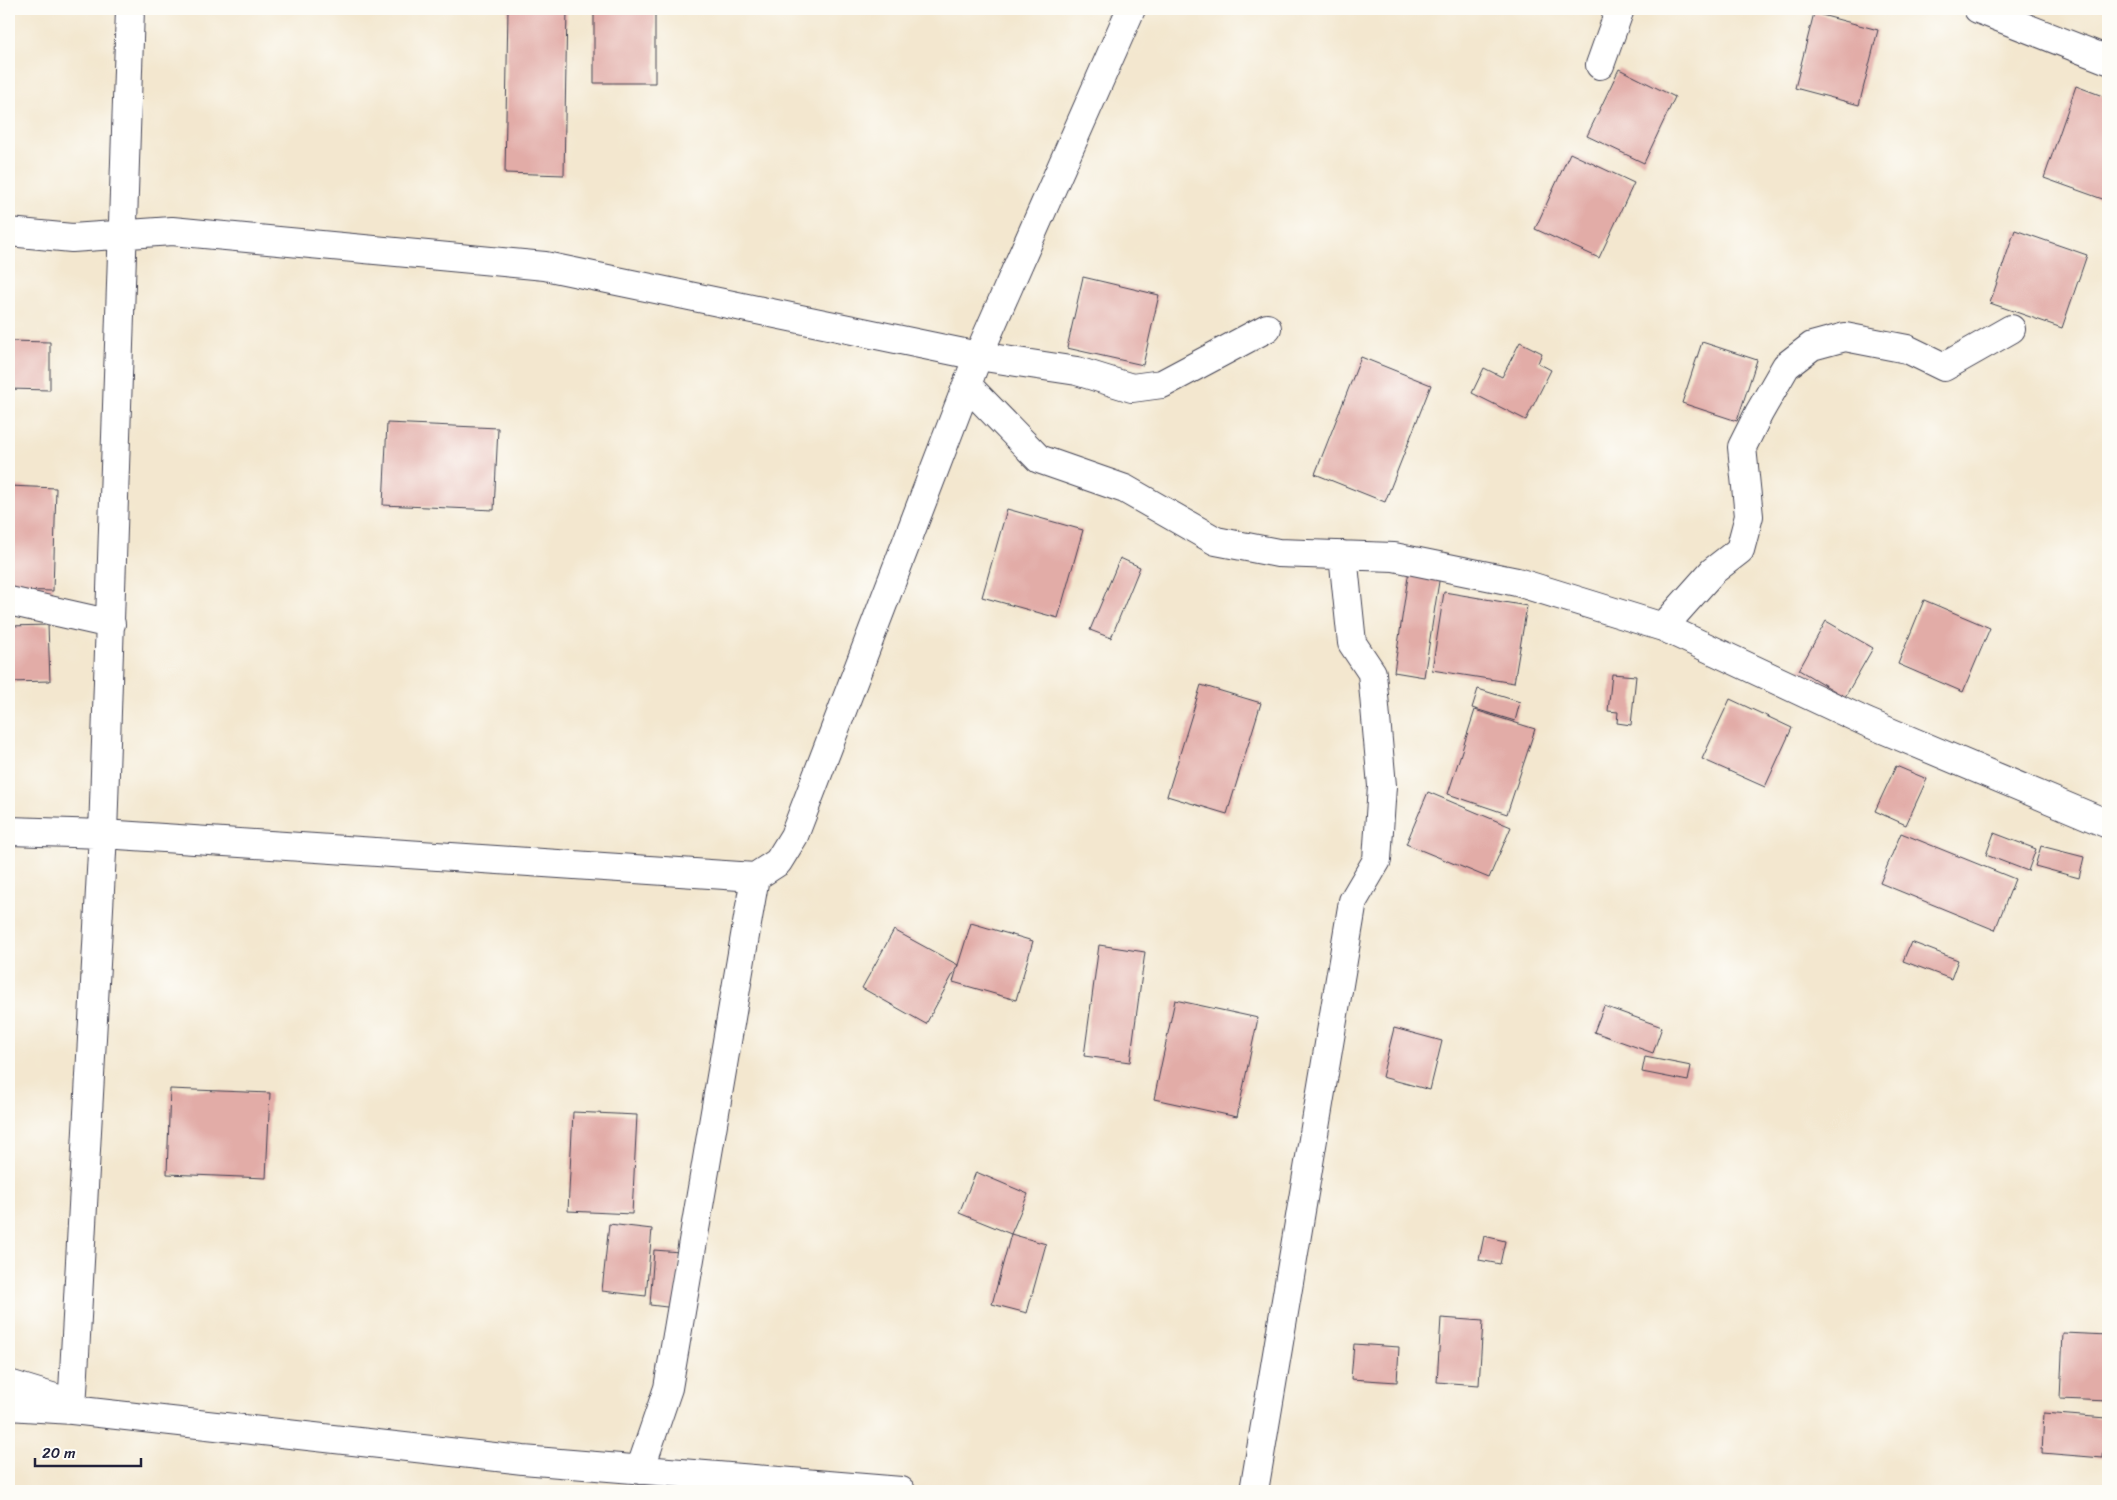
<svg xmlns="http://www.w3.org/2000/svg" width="2117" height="1500" viewBox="0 0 2117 1500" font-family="Sriracha,sans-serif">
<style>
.building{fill:#e2aca7}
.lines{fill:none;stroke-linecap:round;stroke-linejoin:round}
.minor-casing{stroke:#414051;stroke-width:30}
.minor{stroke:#fff;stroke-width:28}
</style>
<rect width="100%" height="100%" fill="#fdfcf7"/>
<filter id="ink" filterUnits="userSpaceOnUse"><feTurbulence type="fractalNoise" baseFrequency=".02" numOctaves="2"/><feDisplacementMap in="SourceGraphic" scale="10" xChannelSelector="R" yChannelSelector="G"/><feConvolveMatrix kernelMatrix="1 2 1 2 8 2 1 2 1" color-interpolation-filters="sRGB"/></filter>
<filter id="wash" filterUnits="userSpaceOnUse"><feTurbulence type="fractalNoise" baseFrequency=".0096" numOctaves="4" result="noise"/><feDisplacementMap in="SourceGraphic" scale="20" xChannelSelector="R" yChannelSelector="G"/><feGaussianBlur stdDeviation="1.12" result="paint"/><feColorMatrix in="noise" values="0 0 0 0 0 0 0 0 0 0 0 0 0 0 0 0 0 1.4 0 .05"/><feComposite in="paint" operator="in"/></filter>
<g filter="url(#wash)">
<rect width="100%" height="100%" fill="#f3e7cf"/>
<g id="blocks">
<!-- building -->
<path class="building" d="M508,9H567L564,175L505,173Z
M594,9H655V83H594Z
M1814,13L1878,30L1859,105L1795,88Z
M1619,69L1675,97L1644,163L1587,136Z
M2076,86L2108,98V201L2044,178Z
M1570,153L1634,183L1599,258L1535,229Z
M2015,230L2087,255L2062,328L1990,303Z
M1083,277L1159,295L1143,365L1067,348Z
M9,341L50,342V390L9,389Z
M1520,342L1542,353L1538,363L1551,370L1526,420L1472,393L1484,368L1502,377Z
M1702,342L1757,360L1737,421L1682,403Z
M1361,357L1431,385L1385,502L1315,474Z
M387,423L498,428L494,510L383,505Z
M9,486L56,488L53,591L9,590Z
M1007,509L1083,530L1058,618L982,597Z
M1120,558L1140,567L1111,638L1090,630Z
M1409,570L1440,575L1424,677L1394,672Z
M1444,592L1527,606L1514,683L1432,670Z
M1924,600L1990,628L1963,692L1898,664Z
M1826,621L1873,648L1845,697L1799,670Z
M48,625L50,681L9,682V626Z
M1612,674L1636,676L1631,725L1617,723L1618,712L1608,711Z
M1201,685L1261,703L1227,814L1167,796Z
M1478,689L1520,702L1515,721L1472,708Z
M1730,699L1792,728L1765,787L1702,759Z
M1475,710L1535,729L1507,814L1448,794Z
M1896,766L1927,779L1906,825L1875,811Z
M1428,792L1511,827L1489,878L1406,844Z
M1901,833L2015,879L1995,930L1880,883Z
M1994,833L2036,849L2028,871L1986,855Z
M2041,846L2084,857L2079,878L2035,866Z
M971,923L1033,941L1016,1000L953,982L958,965L926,1024L862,988L894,930L958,965Z
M1911,942L1958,960L1951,979L1903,961Z
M1099,945L1145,952L1130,1062L1084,1056Z
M1175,1000L1258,1018L1237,1117L1154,1099Z
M1604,1006L1662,1027L1653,1053L1594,1032Z
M1394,1028L1442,1041L1430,1090L1382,1077Z
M1645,1057L1691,1066L1688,1081L1642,1072Z
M170,1089L270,1093L266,1178L167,1174Z
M573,1112L637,1115L632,1214L568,1211Z
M976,1172L1028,1194L1011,1234L1046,1244L1027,1313L992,1304L1011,1234L959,1213Z
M609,1224L652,1229L646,1296L602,1291Z
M1484,1236L1505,1241L1500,1264L1479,1260Z
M654,1250L680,1252L675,1308L650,1305Z
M1441,1318L1483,1321L1479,1385L1437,1382Z
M2063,1333L2108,1335V1401L2060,1399Z
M1354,1344L1399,1347L1397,1382L1351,1379Z
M2044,1413L2106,1418L2103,1458L2042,1453Z"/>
</g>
</g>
<g filter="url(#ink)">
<use href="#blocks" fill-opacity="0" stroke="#414051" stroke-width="1"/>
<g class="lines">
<defs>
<path id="minor" d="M1978,9L2108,60
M1600,65L1620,9
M9,232L72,238L172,231L545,266L978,356L1077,371L1132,388L1162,384L1267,328
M967,385L1039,459L1125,489L1216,541L1278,553L1394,557L1517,582L1663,627L1866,722L2108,824
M9,601L111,624
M1663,627L1713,571L1740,550L1749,516L1742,447L1759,413L1786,366L1812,346L1845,337L1907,349L1944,367L2011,329
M9,831L103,834L755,877L778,862L794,836L978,356L1131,9
M9,1384L55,1398
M9,1406L72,1410L523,1460L901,1491
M72,1410L103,834L130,9
M640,1470L668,1388L755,877
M1254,1491L1353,901L1377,860L1382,786L1372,673L1352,643L1343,555"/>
</defs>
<!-- minor casing -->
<use href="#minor" class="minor-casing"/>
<!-- minor -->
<use href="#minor" class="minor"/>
</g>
</g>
<!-- margin -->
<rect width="2117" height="1500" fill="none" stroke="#fdfcf7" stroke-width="30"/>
<!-- scale -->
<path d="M35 1458v8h106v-8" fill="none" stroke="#22223b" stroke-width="2.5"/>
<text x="42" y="1458" font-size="15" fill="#22223b" stroke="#fdfcf7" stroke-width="4" paint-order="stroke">20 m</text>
</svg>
